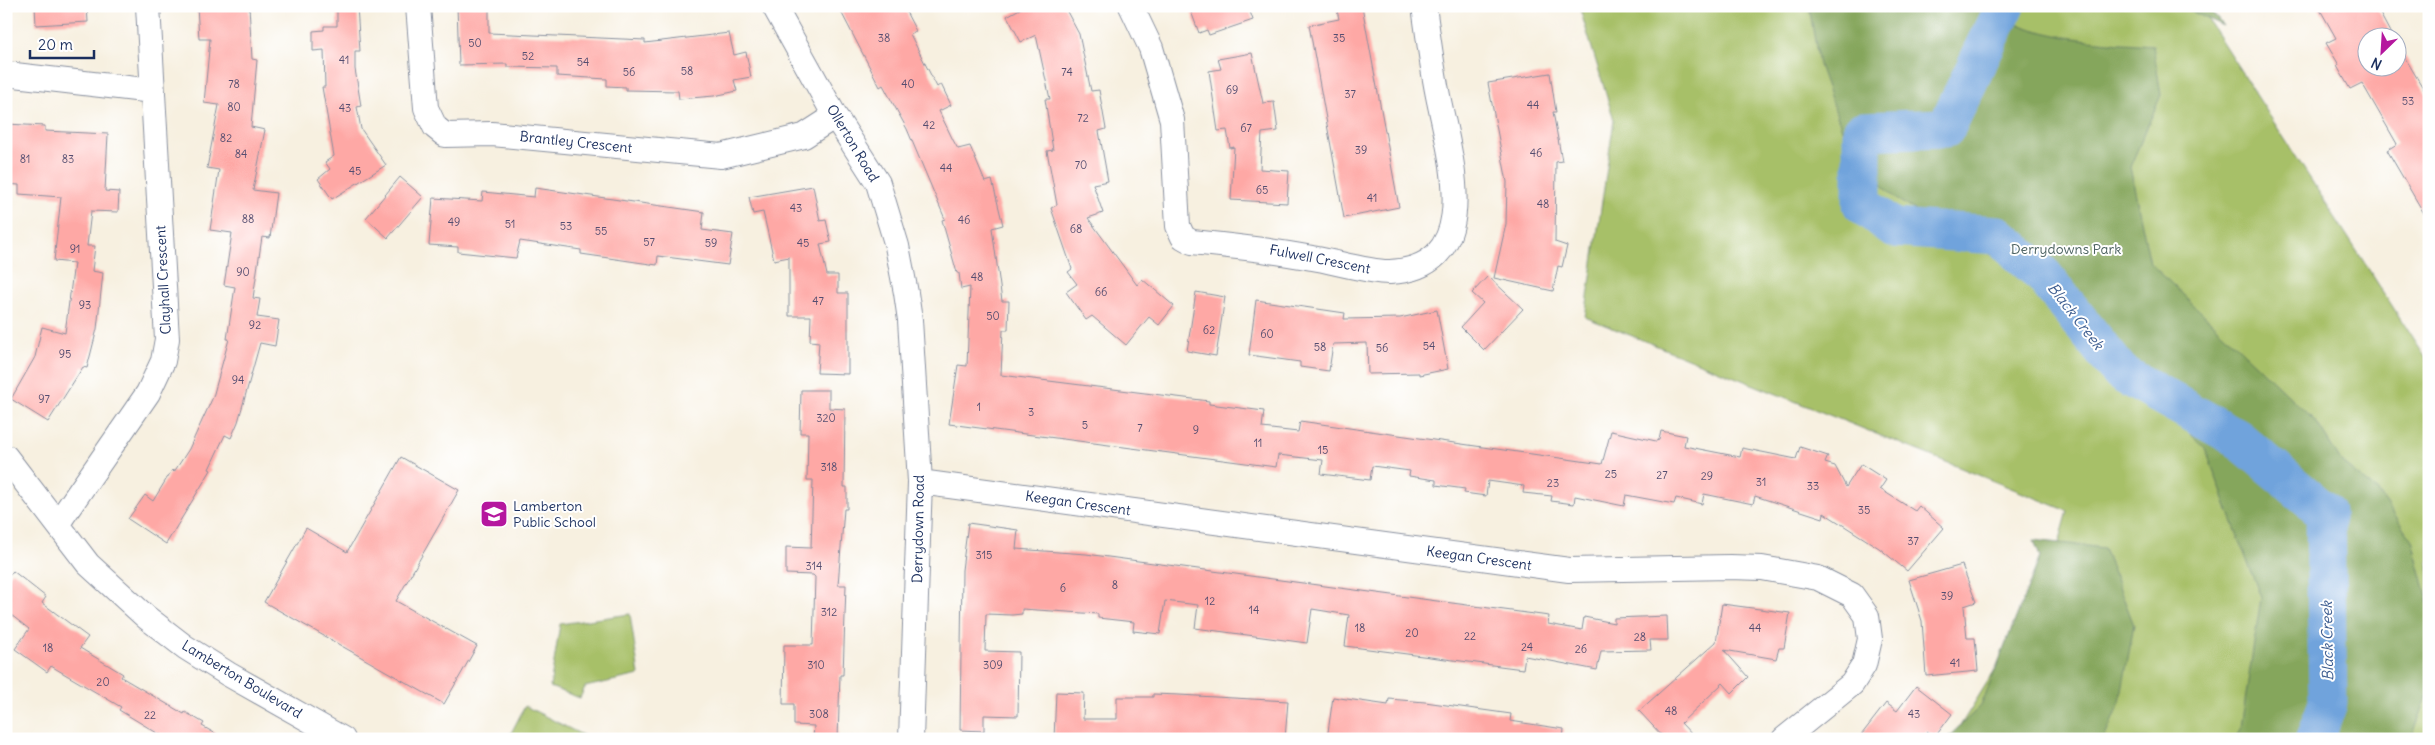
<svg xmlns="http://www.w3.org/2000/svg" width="2435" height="745" viewBox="0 0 2435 745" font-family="Delius,sans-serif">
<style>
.green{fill:#a7c067;stroke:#617862}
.forest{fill:#85a65c;stroke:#506a5d}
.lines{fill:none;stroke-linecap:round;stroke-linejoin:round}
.river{stroke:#70a3dc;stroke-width:39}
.building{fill:#fea8a5}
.minor-casing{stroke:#89909f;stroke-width:26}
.minor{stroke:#fff;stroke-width:24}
.labels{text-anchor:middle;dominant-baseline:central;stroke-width:4;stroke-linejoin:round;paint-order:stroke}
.number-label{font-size:11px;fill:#544d70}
.street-label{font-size:14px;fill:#1b2f5e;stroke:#fff}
.park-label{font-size:14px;fill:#4c6261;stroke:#fff}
.poi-label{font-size:14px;fill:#1b2f5e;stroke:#fff;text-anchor:start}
.water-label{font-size:15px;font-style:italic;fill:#3d5d90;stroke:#fff}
</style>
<rect width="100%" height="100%" fill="#fff"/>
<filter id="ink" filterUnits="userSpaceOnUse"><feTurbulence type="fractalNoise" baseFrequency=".02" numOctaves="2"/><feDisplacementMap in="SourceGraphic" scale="10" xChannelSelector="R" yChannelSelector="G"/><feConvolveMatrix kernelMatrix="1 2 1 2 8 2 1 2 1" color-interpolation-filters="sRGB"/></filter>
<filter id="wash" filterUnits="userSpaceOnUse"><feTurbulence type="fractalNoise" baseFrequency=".0096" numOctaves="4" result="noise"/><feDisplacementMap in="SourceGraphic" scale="20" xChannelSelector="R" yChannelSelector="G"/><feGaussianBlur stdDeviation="1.12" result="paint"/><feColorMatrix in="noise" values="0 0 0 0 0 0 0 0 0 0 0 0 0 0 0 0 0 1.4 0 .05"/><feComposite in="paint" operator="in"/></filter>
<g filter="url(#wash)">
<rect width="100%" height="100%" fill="#f7f0e0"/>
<!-- green -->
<path class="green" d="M1579,6H2199L2429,363V739H1952L2047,586L2068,511L1585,317L1614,120Z
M630,614L639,675L585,687L580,698L550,687L560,624Z
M525,706L590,739H508Z"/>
<!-- forest -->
<path class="forest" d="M1809,6H1992C2021,40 2111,42 2153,45L2161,95L2130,167L2150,263L2317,423L2342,463L2378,492L2412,540L2429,604V692L2411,739H2235L2241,727L2261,598L2205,448L2021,272L1896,199L1851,155L1819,65Z
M2180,6H2207L2223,26Z
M2034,540L2104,548L2134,625L2120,702L2104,739H1946L1981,706L2040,557Z"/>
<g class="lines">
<!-- river -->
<path class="river" d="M2005,6L1946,128L1862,131V204L1893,228L1998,235L2043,275L2121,373L2237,438L2325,512L2328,703L2315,739"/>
</g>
<g id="blocks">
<!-- building -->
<path class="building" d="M35,6H87L88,22L36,25Z
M197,6H249L252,59L257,60L251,127L265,130L253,190L276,193L270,238L262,237L253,298L260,299L257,317L279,320L275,346L260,343L238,422L231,438L225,435L209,469L211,470L166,544L128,519L145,495L153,501L172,470L174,472L189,449L213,397L229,339H227L235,287L224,285L232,233L210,230L219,170L207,168L219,105L204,103L210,39H199Z
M337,6H357L360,51H355V69L361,106L357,107L361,129L386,165L332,199L318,179L330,169L325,162L334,156L322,87H325L324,50L313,51V31L324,30V26H337Z
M457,6H489V33L645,40V43L729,33L734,55L746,52L751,77L734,80L737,91L714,96L679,99L678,91L626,90V87L607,86V79L557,76V68L507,67V64L459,65Z
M838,6H903L916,31L910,34L937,87L941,84L951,105L939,111L953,140L958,149L970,146L985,182L992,180L1003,225L992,228L1002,301H1009L1008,330H1003L1001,375L1209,401V404L1264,411L1262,428L1298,432L1300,421L1602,464L1611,431L1656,441L1659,440L1661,431L1686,436L1684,446L1740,457L1742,448L1796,459L1800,447L1828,456L1825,463L1835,466L1846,487L1861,464L1886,480L1880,489L1915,511L1919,506L1944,528L1907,571L1879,548L1824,513L1823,518L1755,496L1753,504L1704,494L1702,504L1676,498L1674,504L1626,495L1624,506L1575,496L1574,504L1551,501L1552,496L1523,493L1524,486L1488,481L1486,496L1464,493L1465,489L1436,485V480L1409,476L1410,471L1372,466L1370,480L1321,474L1323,460L1278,455L1276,467L949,424L958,365L967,366L970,287L961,289L959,273H957L942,220L945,219L907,129L883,85L880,87Z
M1025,6H1064L1079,34L1091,91L1099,90L1106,129L1099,131L1108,181L1093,184L1103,213L1088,218L1137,285L1142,279L1174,306L1159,325L1149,317L1126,345L1092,316L1086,320L1066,292L1077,284L1068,272L1072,269L1051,208L1057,205L1047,151L1053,150L1045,99H1050L1036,35L1021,42L1007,16Z
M1189,6H1248L1253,20L1209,35L1207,30L1199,33Z
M1336,6H1362L1399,207L1344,218L1309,25L1339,19Z
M2318,6H2376L2393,38H2368V68H2398V46L2429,98V222L2387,150L2397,144L2362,83L2350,89L2337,66L2339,65L2326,43L2336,38Z
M1252,53L1263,103L1274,102L1278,131L1262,133L1260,169L1289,171L1287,203L1231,200L1234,147L1230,148L1227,130L1218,131L1209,71L1221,69L1218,59Z
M1550,73L1556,112H1553L1562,161L1556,162L1555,242L1567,246L1562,267L1558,266L1553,291L1494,278L1506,224L1507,182L1488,83Z
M6,124L45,126V131L108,134L105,191L119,192L118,212L91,211L87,246H95L92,271L103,273L97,329L87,368L83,367L48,422L11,399L35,357L42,327L65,333L74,263L54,261L61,197L19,194V185L6,184Z
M400,177L423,197L388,238L366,218Z
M813,186L820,221L826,220L831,242L820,244L827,275H838V293H848V374L817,373L819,342L810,341L811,316H789V257L774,260L763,212L753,214L749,197Z
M535,188L704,212L702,230L733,234L728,265L658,256L657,265L581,254V250L520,241L516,258L458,252V247L429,245L433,198L482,201L483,192L534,197Z
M1488,276L1523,309L1484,350L1461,327L1483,303L1472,293Z
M1196,292L1225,297L1216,356L1187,351Z
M1256,300L1345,313L1344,319L1400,318L1437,310L1448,369L1419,375V373L1368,374L1367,343L1333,344L1329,371L1300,367V362L1249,355Z
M801,390H829V408L845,409L844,487H847V509H844L838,585H846L843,675H840L838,739H813L814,726L794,725V704H783L784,645H813L815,577L813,575L786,574V547L811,548L813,480H807L808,433H800Z
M401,457L459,490L396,601L477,646L444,704L264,602L306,528L347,552Z
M968,523L1018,530L1016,549L1086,554L1549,616L1548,624L1582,630L1584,617L1614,623V618L1667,616L1668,640H1650L1651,650L1601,651L1597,670L1525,656L1523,669L1345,646L1349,615L1312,609L1307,643L1195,628L1198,605L1165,601L1160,634L1133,631L1134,622L1098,618V614L1022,609V614L1012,615L986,614L985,651L1019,652L1018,716L984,715V731L960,730L962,570Z
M1962,565L1976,602L1964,606L1967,638H1975L1978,671L1926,676L1922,621L1909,580Z
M13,571L46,597L42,603L88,637L80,648L123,674L121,677L184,714L185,712L204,723L202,726L225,739H167L119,710L121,707L51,666L47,672L15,649L29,629L6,611V579Z
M1722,604L1790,613L1784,648H1779L1776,659L1724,650L1748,677L1732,693L1723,683L1681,723L1696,739H1665L1639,711L1716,642Z
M1916,686L1952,714L1935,737L1927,731L1921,739H1858L1886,703L1897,711Z
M1056,692L1084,693L1083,719H1117V697H1153V694L1179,695L1288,701L1285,739H1054Z
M1333,697L1388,705L1389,699L1425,702L1511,714L1510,721L1564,729L1563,739H1327Z"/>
</g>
</g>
<g filter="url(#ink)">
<use href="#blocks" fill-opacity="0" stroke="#89909f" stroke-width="1"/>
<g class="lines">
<defs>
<path id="minor" d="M418,6L426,108L435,127L445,135L492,134L721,156L804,136L835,116
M774,6L835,116L878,183L897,246L906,293L910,320L920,482L911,739
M1131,6L1151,48L1172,120L1178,226L1183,237L1192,242C1232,246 1272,250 1312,258C1332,261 1372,273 1390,272C1486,267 1450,156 1438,96C1432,66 1428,36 1424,6
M6,74L153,91
M6,457L88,564L146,617L185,647L228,674L343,739
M920,482L1569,570L1730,567L1762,568L1818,578L1852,595L1867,616L1870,639L1864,665L1852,684L1784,739
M58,523L148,393L163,361L167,339L148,6"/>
</defs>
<!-- minor casing -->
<use href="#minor" class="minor-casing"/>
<!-- minor -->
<use href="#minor" class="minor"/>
</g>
</g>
<!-- icons -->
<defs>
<symbol id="school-square" viewBox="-11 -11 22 22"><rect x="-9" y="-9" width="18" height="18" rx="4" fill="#b5179e" stroke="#fff"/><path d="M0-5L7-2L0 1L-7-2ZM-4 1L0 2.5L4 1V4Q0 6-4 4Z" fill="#fff"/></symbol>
</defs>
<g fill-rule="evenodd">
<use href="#school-square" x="478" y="498" width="32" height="32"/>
</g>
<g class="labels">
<!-- number labels -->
<g class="number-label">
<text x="884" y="38">38</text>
<text x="1339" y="38">35</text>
<text x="475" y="43">50</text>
<text x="528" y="56">52</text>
<text x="344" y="60">41</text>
<text x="583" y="62">54</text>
<text x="687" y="71">58</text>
<text x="629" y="72">56</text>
<text x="1067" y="72">74</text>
<text x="234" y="84">78</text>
<text x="908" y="84">40</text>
<text x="1232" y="90">69</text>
<text x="1350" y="94">37</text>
<text x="2408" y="101">53</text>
<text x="1533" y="105">44</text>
<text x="234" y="107">80</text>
<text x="345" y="108">43</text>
<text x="1083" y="118">72</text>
<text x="929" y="125">42</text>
<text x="1246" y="128">67</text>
<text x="226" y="138">82</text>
<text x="1361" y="150">39</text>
<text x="1536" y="153">46</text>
<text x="241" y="154">84</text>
<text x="25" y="159">81</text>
<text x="68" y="159">83</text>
<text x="1081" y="165">70</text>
<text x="946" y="168">44</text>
<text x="355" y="171">45</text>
<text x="1262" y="190">65</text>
<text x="1372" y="198">41</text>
<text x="1543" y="204">48</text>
<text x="796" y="208">43</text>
<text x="248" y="219">88</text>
<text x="964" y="220">46</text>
<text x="454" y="222">49</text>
<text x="510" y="224">51</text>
<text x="566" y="226">53</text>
<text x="1076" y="229">68</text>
<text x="601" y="231">55</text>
<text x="649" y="242">57</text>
<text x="711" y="243">59</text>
<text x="803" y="243">45</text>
<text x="75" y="249">91</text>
<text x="243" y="272">90</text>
<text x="977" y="277">48</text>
<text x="1101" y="292">66</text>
<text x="818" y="301">47</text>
<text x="85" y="305">93</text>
<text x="993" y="316">50</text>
<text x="255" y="325">92</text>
<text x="1209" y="330">62</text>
<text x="1267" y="334">60</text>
<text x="1429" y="346">54</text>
<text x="1320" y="347">58</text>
<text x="1382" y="348">56</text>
<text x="65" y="354">95</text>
<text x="238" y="380">94</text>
<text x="44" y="399">97</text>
<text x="979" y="407">1</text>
<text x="1031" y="412">3</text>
<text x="826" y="418">320</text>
<text x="1085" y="425">5</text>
<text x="1140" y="428">7</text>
<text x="1196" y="430">9</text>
<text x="1258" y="443">11</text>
<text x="1323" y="450">15</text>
<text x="829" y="467">318</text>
<text x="1611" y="474">25</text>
<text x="1662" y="475">27</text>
<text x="1707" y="476">29</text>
<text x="1761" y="482">31</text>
<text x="1553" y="483">23</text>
<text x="1813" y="486">33</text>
<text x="1864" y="510">35</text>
<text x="1913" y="541">37</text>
<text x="984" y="555">315</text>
<text x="814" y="566">314</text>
<text x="1115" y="585">8</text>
<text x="1063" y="588">6</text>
<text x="1947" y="596">39</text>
<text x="1210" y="601">12</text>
<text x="1254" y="610">14</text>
<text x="829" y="612">312</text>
<text x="1360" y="628">18</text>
<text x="1755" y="628">44</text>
<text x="1412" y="633">20</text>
<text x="1470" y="636">22</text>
<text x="1640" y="637">28</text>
<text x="1527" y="647">24</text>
<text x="48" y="648">18</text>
<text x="1581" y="649">26</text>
<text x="1955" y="663">41</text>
<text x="816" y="665">310</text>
<text x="993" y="665">309</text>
<text x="103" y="682">20</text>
<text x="1671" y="711">48</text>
<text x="819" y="714">308</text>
<text x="1914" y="714">43</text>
<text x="150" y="715">22</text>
</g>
<!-- street labels -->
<g class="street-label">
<text transform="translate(576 142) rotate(6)">Brantley Crescent</text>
<text transform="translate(853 143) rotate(59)">Ollerton Road</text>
<text transform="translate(1320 259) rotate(11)">Fulwell Crescent</text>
<text transform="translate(163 280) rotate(-93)">Clayhall Crescent</text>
<text transform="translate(1078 503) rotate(8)">Keegan Crescent</text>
<text transform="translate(918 529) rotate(-89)">Derrydown Road</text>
<text transform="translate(1479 558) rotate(8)">Keegan Crescent</text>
<text transform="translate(242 679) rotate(31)">Lamberton Boulevard</text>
</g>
<!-- park labels -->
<g class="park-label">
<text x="2066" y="249">Derrydowns Park</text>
</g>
<!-- poi labels -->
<g class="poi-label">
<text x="513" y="506">Lamberton<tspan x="513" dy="16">Public School</tspan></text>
</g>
<!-- water labels -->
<g class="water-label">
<text transform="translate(2076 316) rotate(52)">Black Creek</text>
<text transform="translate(2327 641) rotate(-91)">Black Creek</text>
</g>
</g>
<!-- margin -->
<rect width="2435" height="745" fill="none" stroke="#fff" stroke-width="25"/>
<!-- north arrow -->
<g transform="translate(2382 52) rotate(205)"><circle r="24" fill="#ffffff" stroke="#a4acbf"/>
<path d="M0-4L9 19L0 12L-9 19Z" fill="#b5179e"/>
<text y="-8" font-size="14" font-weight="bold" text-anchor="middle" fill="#1b2f5e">N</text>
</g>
<!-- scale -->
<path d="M30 50v8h64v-8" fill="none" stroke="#1b2f5e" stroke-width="2.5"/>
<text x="38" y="50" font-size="15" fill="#1b2f5e" stroke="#ffffff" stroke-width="4" paint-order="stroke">20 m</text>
</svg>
